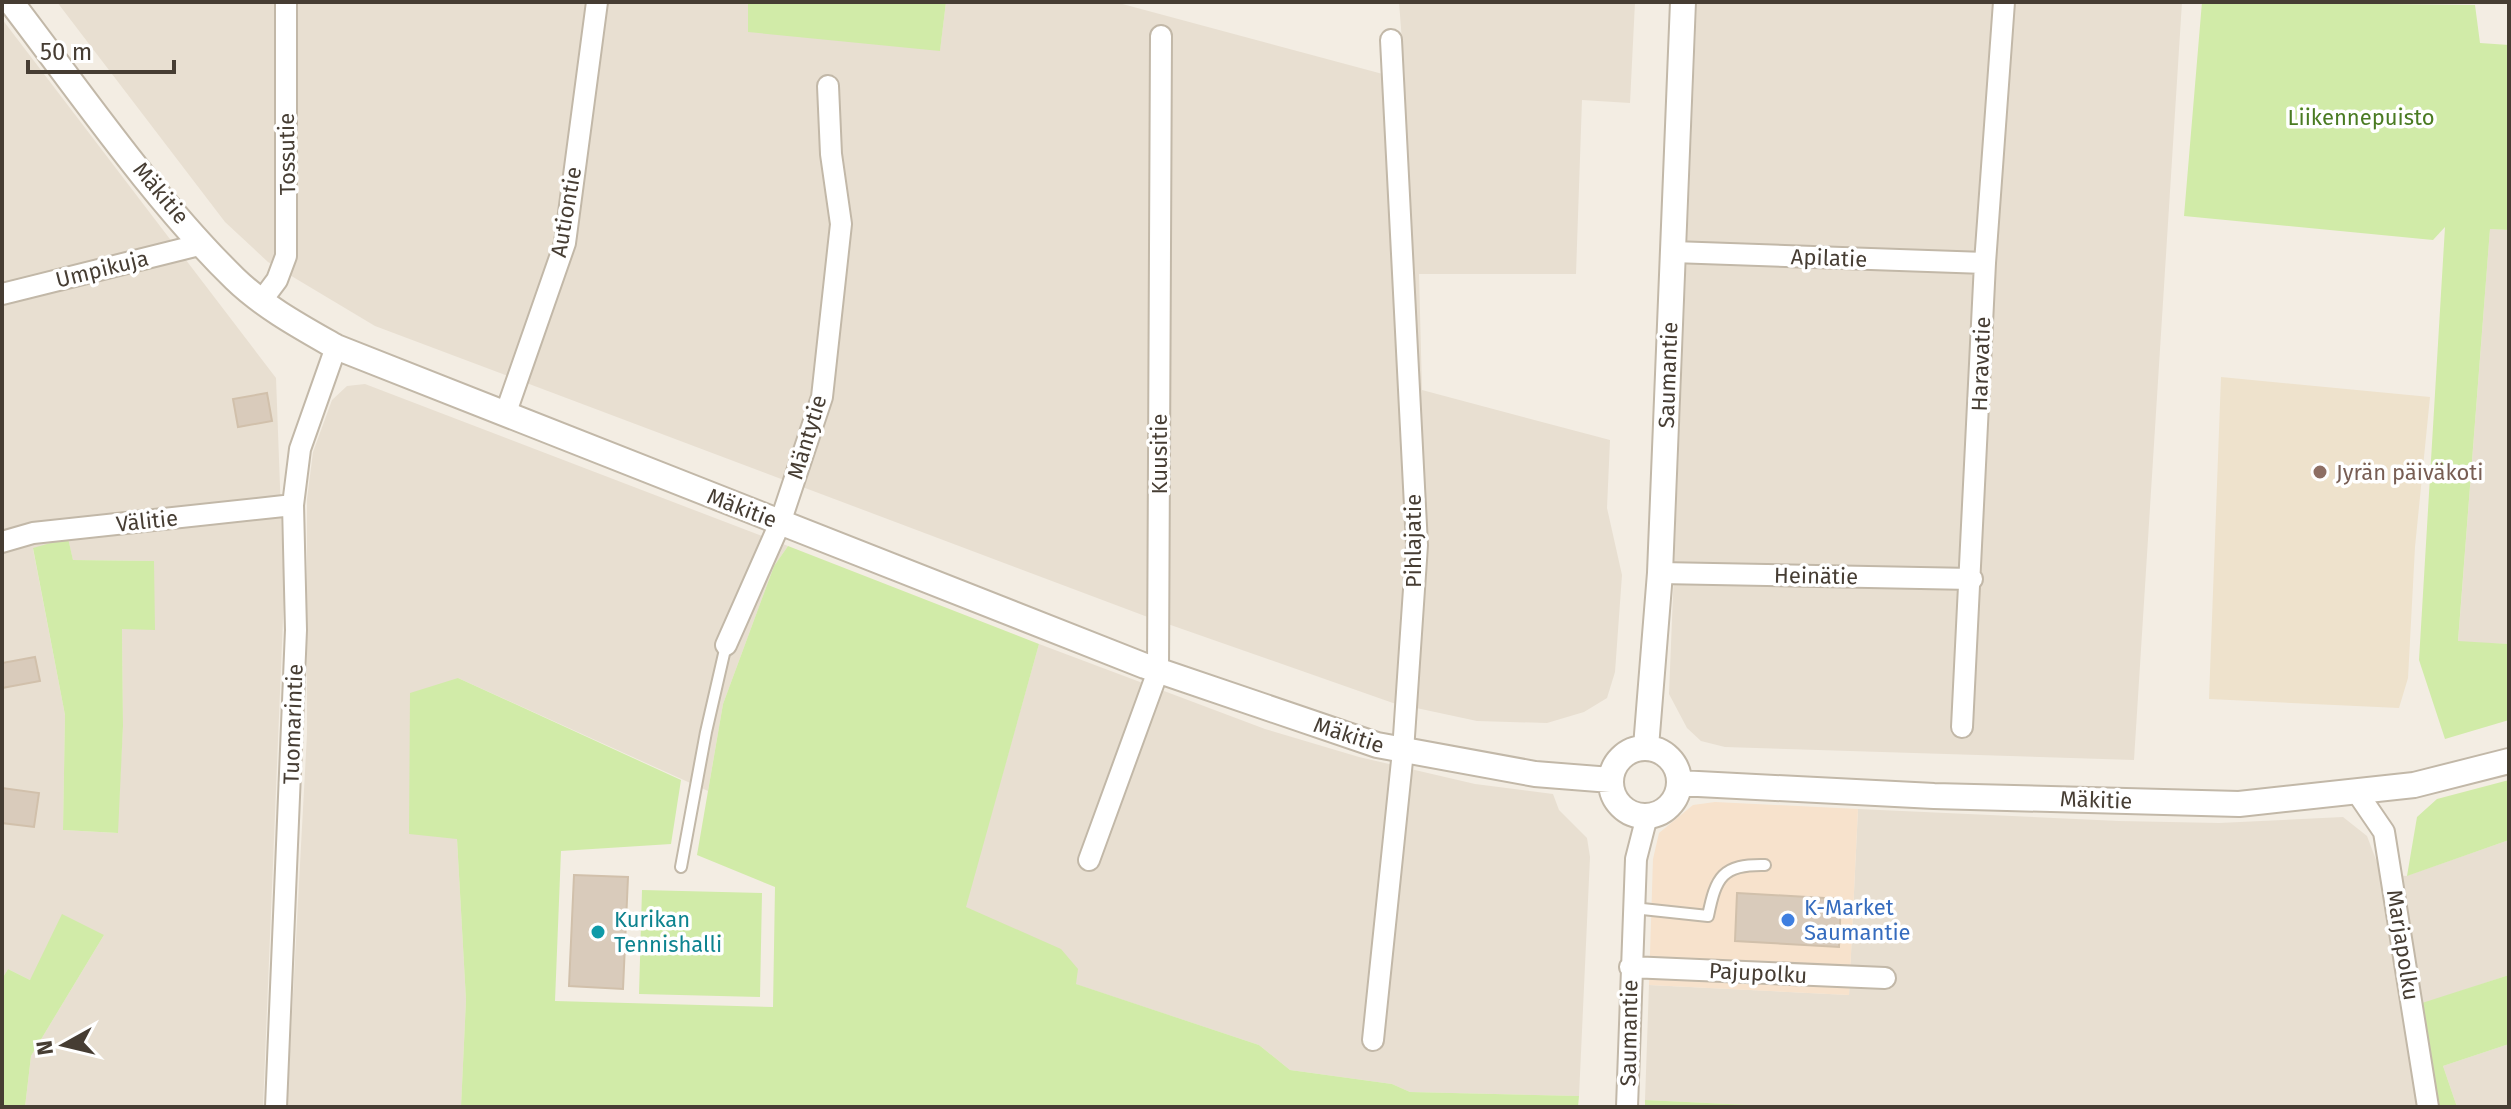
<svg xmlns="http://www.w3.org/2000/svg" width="2511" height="1109" viewBox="0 0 2511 1109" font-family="'Fira Sans',sans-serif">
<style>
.residential{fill:#e8dfd1;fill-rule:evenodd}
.commercial{fill:#f7e2cc}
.education{fill:#eee2cc}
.green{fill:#d1eba8}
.building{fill:#d9cbbb;stroke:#d1c0ab;stroke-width:2}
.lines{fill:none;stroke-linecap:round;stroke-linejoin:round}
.service-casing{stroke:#c2b8a8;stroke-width:14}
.minor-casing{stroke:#c2b8a8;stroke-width:24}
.tertiary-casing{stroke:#c2b8a8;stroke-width:28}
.service{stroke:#fff;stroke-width:10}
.minor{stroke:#fff;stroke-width:20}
.tertiary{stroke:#fff;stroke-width:24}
.education-dot{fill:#8d6e63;stroke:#fff;stroke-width:3}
.shop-dot{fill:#3f7fe0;stroke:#fff;stroke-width:3}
.culture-dot{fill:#0f9aa8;stroke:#fff;stroke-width:3}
.labels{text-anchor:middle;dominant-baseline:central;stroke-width:7;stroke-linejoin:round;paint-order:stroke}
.park-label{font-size:22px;fill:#4a7b22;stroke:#fff}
.street-label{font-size:22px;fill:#463d33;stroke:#fff}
.education-label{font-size:22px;fill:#785e54;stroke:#fff;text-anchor:start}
.shop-label{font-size:22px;fill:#366cbe;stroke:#fff;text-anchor:start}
.culture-label{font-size:22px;fill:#0d838f;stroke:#fff;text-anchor:start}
</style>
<rect width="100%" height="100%" fill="#f3ede3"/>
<!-- residential -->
<path class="residential" d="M57,2H748V31L940,50L946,2H1115L1405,80L1399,2H1635L1630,103L1582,100L1576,274H1419L1422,390L1610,440L1607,508L1622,575L1615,672L1607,698L1584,712L1547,723L1477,721L1393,703L1145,616L375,326L268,262L225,222Z
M1697,2H2182L2134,760L1725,747L1701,741L1687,728L1669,694Z
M2,19L276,378L284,594L263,1107H25L31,1056L104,935L30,980L8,969L2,979ZM68,539L73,560L154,561L122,629L123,726L117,833L63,830L65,715L33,549Z
M2490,229L2509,230V644L2458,642Z
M365,384L788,546L774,566L723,704L708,791L458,678L457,839L466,1000L461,1107H287L307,734V499L313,452L332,400L347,386Z
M1039,644L1265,729L1359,757L1475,784L1553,794L1559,810L1587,838L1590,857L1579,1096L1410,1092L1392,1084L1290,1070L1259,1045L1075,984L965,907Z
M1858,809L2119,821L2219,823L2343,817L2367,836L2381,873L2406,876L2509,840V975L2422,1004L2436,1107H1788L1645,1100L1649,985L1849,995Z
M2509,1044V1107H2457L2443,1066Z"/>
<!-- commercial -->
<path class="commercial" d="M1715,802L1858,809L1849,995L1649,985L1653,859L1659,833L1693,805Z"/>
<!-- education -->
<path class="education" d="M2221,377L2430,397L2415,547L2408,678L2399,708L2209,699Z"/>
<!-- green -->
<path class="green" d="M748,2H946L940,51L748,32Z
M2202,2L2475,5L2480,43L2509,45V230L2490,229L2458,641L2509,644V720L2445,739L2419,660L2445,227L2433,240L2184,216Z
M68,538L73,560L154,561L155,630L122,629L123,726L118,833L63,830L65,715L33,548Z
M788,546L1039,644L966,907L1061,949L1078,969L1076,984L1259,1045L1290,1070L1392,1084L1410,1092L1579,1096L1578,1107H461L466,1000L457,839L409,834L410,693L458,678L681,780L671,844L561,851L555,1001L773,1007L775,887L697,855L723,704L774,566Z
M2509,780V840L2407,876L2417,817L2437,799Z
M642,890L762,893L760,997L639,994Z
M62,914L104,935L31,1056L25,1107H2V979L8,969L30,980Z
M2509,975V1044L2443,1066L2457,1107H2436L2422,1003Z
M1645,1100L1788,1107H1645Z"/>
<!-- building -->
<path class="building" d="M267,393L272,421L238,427L233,399Z
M35,657L40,681L2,688V663Z
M2,788L39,793L34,827L2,823Z
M574,875L628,877L623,989L569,986Z
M1737,893L1841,899L1839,947L1735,941Z"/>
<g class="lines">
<defs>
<path id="service" d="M681,867L706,732L726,645
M1633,908L1708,916C1716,877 1722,864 1765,865"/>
<path id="minor" d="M1673,252L1985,263
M2,294L203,244
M262,300L277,280L286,256V2
M505,415L565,243L597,2
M2,542L33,533L293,505
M1660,573L1972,579
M726,645L780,523L822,397L841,224L831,154L828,86
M1962,727L1985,263L2004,2
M2356,791L2384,832L2428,1107
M1089,860L1158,671L1161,36
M1630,967L1885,978
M1373,1040L1403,751L1417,545L1391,40
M276,1107L296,630L293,505L300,449L336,347
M1627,1107L1636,859L1647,816"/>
<path id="tertiary" d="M11,2C80,92 154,200 235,279C264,307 301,327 336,347L1145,666L1377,745L1535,774L1611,780
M1646,747L1660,573L1683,2
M1611 782a34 34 0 1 1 68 0a34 34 0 1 1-68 0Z
M1679,783L1934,796L2239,804L2414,785L2509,761"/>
</defs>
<!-- service casing -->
<use href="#service" class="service-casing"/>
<!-- minor casing -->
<use href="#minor" class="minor-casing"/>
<!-- tertiary casing -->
<use href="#tertiary" class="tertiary-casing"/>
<!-- service -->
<use href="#service" class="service"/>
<!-- minor -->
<use href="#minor" class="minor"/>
<!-- tertiary -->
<use href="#tertiary" class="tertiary"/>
</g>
<!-- markers -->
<circle class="education-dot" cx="2320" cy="472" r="8"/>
<circle class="shop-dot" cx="1788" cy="920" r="8"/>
<circle class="culture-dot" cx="598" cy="932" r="8"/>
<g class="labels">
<!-- park labels -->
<g class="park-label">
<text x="2361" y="117">Liikennepuisto</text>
</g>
<!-- street labels -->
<g class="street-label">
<text transform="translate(287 154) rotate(-91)">Tossutie</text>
<text transform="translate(161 193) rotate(50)">Mäkitie</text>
<text transform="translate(566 212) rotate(-80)">Autiontie</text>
<text transform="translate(1829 258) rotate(2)">Apilatie</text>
<text transform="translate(102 269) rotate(-14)">Umpikuja</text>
<text transform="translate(1981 364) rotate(-88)">Haravatie</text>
<text transform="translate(1668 375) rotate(-88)">Saumantie</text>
<text transform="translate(807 437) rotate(-73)">Mäntytie</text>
<text transform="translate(1159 454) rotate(-90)">Kuusitie</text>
<text transform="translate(742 508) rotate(21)">Mäkitie</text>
<text transform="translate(147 521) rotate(-6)">Välitie</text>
<text transform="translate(1413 541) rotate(-90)">Pihlajatie</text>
<text transform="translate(1816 576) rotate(1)">Heinätie</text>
<text transform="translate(293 724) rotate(-88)">Tuomarintie</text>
<text transform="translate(1349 735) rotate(18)">Mäkitie</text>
<text transform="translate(2096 800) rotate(2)">Mäkitie</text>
<text transform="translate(2403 945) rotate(81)">Marjapolku</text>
<text transform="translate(1758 973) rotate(3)">Pajupolku</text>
<text transform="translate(1629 1033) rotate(-89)">Saumantie</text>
</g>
<!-- education labels -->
<g class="education-label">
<text x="2336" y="472">Jyrän päiväkoti</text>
</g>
<!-- shop labels -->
<g class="shop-label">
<text x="1804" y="907">K-Market<tspan x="1804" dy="25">Saumantie</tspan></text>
</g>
<!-- culture labels -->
<g class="culture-label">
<text x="614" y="919">Kurikan<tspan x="614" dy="25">Tennishalli</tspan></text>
</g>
</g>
<!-- border -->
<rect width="2511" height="1109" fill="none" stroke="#463d33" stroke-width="8"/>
<!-- north arrow -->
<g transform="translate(64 1045) rotate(262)" stroke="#ffffff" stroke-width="6" paint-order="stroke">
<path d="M0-6L14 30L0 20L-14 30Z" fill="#463d33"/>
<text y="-12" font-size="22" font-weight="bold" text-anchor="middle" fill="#463d33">N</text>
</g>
<!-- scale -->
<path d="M28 60v12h146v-12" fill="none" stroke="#463d33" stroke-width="4"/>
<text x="40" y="60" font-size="24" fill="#463d33" stroke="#ffffff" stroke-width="6" paint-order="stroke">50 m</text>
</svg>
